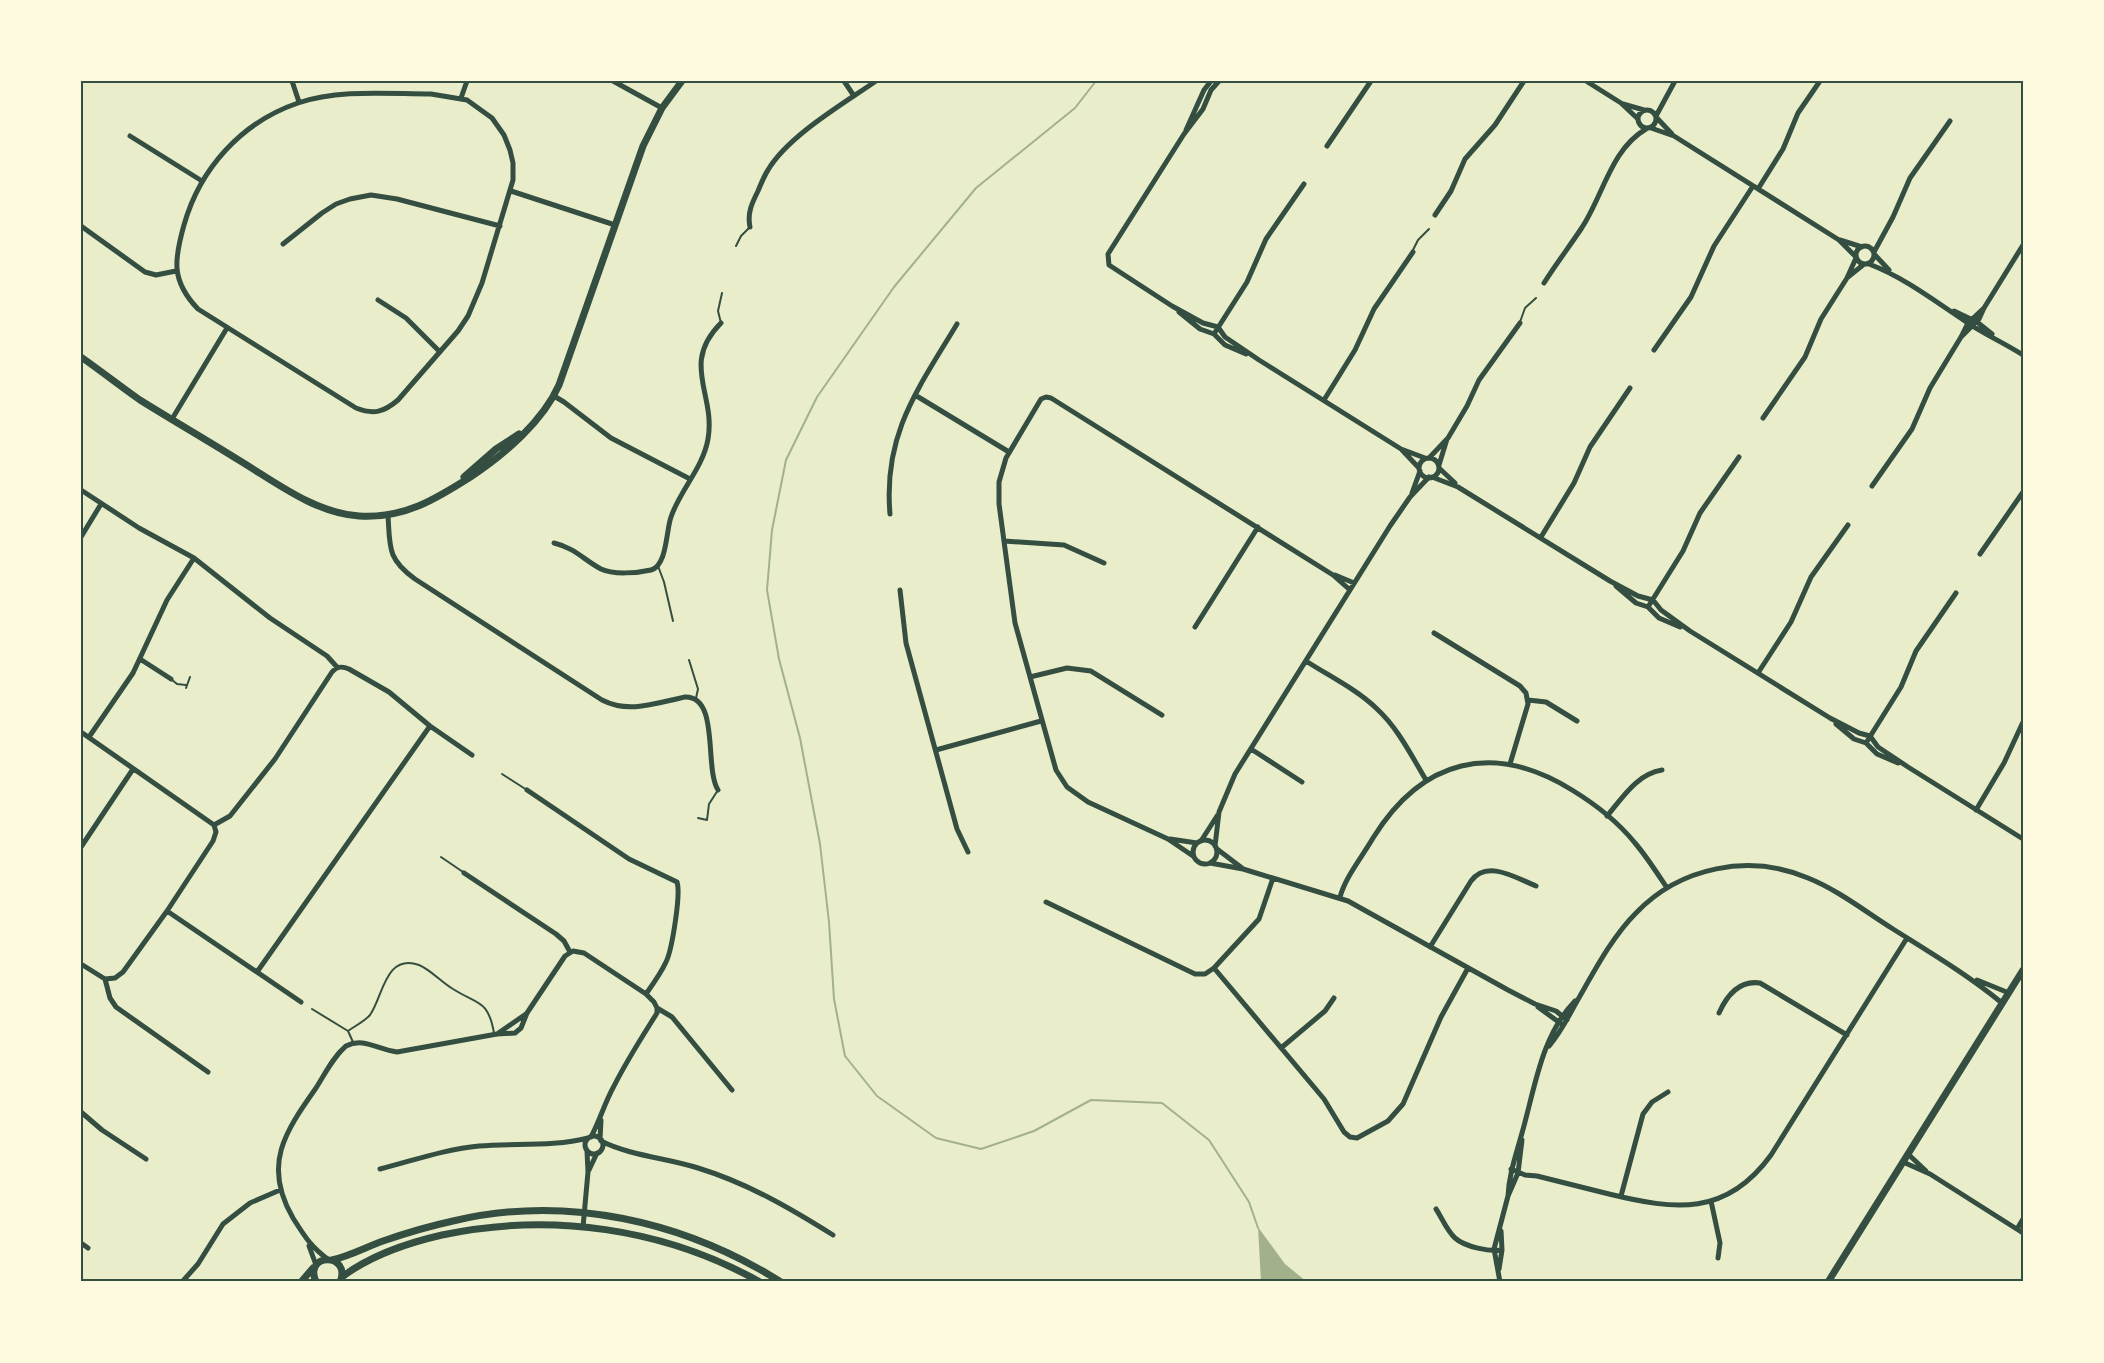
<svg xmlns="http://www.w3.org/2000/svg" width="2104" height="1363" viewBox="0 0 2104 1363" font-family="Lora,serif">
<style>
.water{fill:#a3b18a}
.lines{fill:none;stroke-linecap:round;stroke-linejoin:round}
.stream{stroke:#a3b18a;stroke-width:2}
.service{stroke:#344e41;stroke-width:2}
.minor{stroke:#344e41;stroke-width:5}
.tertiary{stroke:#344e41;stroke-width:7}
.neatline{fill:none;stroke:#344e41;stroke-width:2}
</style>
<rect width="100%" height="100%" fill="#e9edc9"/>
<!-- water -->
<path class="water" d="M1258,1227L1285,1264L1307,1282H1261Z"/>
<g class="lines">
<!-- stream -->
<path class="stream" d="M1096,81L1075,108L976,188L894,287L817,397L786,460L772,530L767,590L779,659L800,738L820,844L829,922L834,999L845,1056L877,1096L936,1138L981,1149L1034,1131L1091,1100L1162,1103L1209,1140L1249,1202L1258,1228"/>
<!-- service -->
<path class="service" d="M736,246L741,236L750,227
M1413,250L1418,240L1429,229
M1520,322L1525,308L1536,298
M721,323L718,311L722,293
M658,566L664,582L673,621
M689,660L698,689L696,698
M171,679L177,684L186,685
M186,688L190,677
M502,774L527,790
M698,818L707,820L709,804L718,790
M441,857L463,872
M312,1009L348,1031L353,1042
M348,1031C355,1026 365,1021 370,1015C383,997 385,953 419,965C431,970 441,982 453,989C478,1005 488,999 494,1033"/>
<!-- minor -->
<path class="minor" d="M292,81L299,102
M613,81L662,108
M844,81L854,96
M1219,81L1211,90L1203,109L1184,134L1108,254L1109,265L1172,306L1203,323L1218,327L1225,337L1259,360L1401,449L1425,458
M1586,81L1621,103L1638,119
M431,94L467,100L492,118L504,135L510,150L513,163V180L482,283L468,316L458,331L398,400C384,412 374,415 356,408L198,309C171,281 174,260 184,225C200,168 242,122 298,103C339,89 388,94 431,94Z
M461,98L467,81
M1623,104L1644,110
M1638 119a9 9 0 1 1 18 0a9 9 0 1 1-18 0Z
M1656,116L1675,81
M1656,117L1672,134
M1651,128L1674,136L1839,240L1855,256
M1186,130L1204,90L1211,81
M130,136L202,181
M1327,146L1371,81
M1758,189L1783,149L1798,113L1820,81
M511,191L615,225
M1435,215L1451,191L1465,159L1495,125L1524,81
M81,226L145,272L156,275L176,271
M750,227C747,213 752,203 758,191C761,184 764,176 768,170C788,136 843,104 876,81
M1840,240L1862,247
M283,244L322,213L336,204L350,199L371,195L397,199L500,226
M1856 255a9 9 0 1 1 18 0a9 9 0 1 1-18 0Z
M1874,252L1893,217L1910,178L1950,121
M1875,255L1889,270
M1869,264C1903,277 1932,299 1962,319C1981,333 2003,342 2023,355
M1848,277L1863,265
M1544,283C1556,264 1569,247 1581,229C1603,197 1610,150 1646,129
M378,300L406,318L440,352
M1954,311L1977,322L1992,334
M1179,312L1200,329L1214,334L1225,345L1246,354
M1214,334L1247,282L1266,239L1304,184
M1961,337L1979,319L1984,308L2023,245
M1654,350L1691,297L1714,246L1753,186
M915,395L1009,452
M554,396L564,402L611,438L690,479
M1324,400L1355,350L1374,309L1413,252
M1763,418L1805,357L1821,319L1847,278L1856,258
M172,419L227,328
M1402,450L1419,468
M1429,458L1448,438L1467,406L1479,380L1520,323
M1419 468a10 10 0 1 1 20 0a10 10 0 1 1-20 0Z
M1439,465L1447,439
M1439,468L1455,483
M1432,477L1458,487L1610,581L1638,596L1653,600L1661,610L1690,631L1830,718L1859,733L1870,736L1878,747L1908,767L2023,839
M1872,486L1912,429L1930,388L1961,337L1968,323L1984,308
M81,490L139,528L194,558L270,618L327,656L337,667
M1412,493L1420,471
M890,514C883,434 918,389 957,324
M388,515C390,547 387,559 415,579L602,700C629,714 656,703 685,697C720,696 704,768 718,790
M81,537L101,504
M1541,537L1574,483L1590,447L1630,388
M1004,541L1064,545L1104,563
M554,543C575,548 584,560 601,569C613,575 638,573 651,570C667,566 666,531 671,517C680,490 703,468 708,439C716,394 680,364 721,323
M1980,554L2023,492
M1335,575L1354,583
M1616,586L1636,603L1648,607L1659,618L1680,627
M900,590L906,643L957,829L968,852
M1648,607L1683,551L1700,513L1739,457
M1195,627L1258,527
M1434,633L1520,686L1526,693L1528,704L1510,764
M140,659L171,679
M1306,661C1329,676 1356,689 1376,708C1398,728 1411,755 1426,780
M1758,673L1791,622L1811,577L1848,525
M1030,677L1067,668L1091,671L1162,715
M1528,700L1546,702L1577,721
M1836,724L1854,739L1866,743L1877,754L1898,763
M81,732L214,825L216,832L213,841L167,911
M89,737L133,673L167,600L194,558
M1866,743L1901,687L1916,651L1956,593
M1251,749L1302,782
M936,750L1041,721
M527,790L629,859L677,882C681,894 672,950 666,962C661,973 653,984 646,994
M1976,810L2004,763L2023,722
M1607,816C1623,797 1637,774 1662,770
M214,825L230,816L275,759L332,672C337,666 342,666 349,669L389,692L430,726L472,755
M1170,839L1197,843
M1193 852a12 12 0 1 1 24 0a12 12 0 1 1-24 0Z
M1201,841L1217,816
M1215,846L1219,812L1235,774L1390,526L1410,497L1429,477
M81,847L133,769
M1217,849L1242,868
M1193,856L1168,839L1088,802L1067,787L1056,770L1015,623L999,504V482L1006,458L1041,399L1046,397L1051,398L1333,575L1350,590
M1210,863L1243,869L1348,901L1508,990L1535,1004L1556,1011L1567,1020
M464,873L556,934L564,941L570,952
M1273,878L1259,919L1214,968L1324,1099L1344,1132L1350,1137L1357,1138L1388,1121L1403,1104L1441,1017L1468,968
M1340,897C1346,876 1362,857 1373,838C1422,759 1493,741 1572,790C1595,804 1618,822 1635,843C1647,857 1657,873 1667,888
M1046,902L1195,974H1205L1214,968
M1430,947L1471,881C1487,859 1516,878 1536,886
M81,964L105,979L115,978L123,972L167,911L301,1002
M257,972L430,726
M105,979L110,998L116,1007L208,1072
M1977,980L2009,993
M1538,1007L1560,1023
M657,1008L672,1017L732,1090
M1719,1013C1727,995 1739,980 1760,983L1847,1035
M497,1034L526,1014
M1549,1046C1562,1031 1570,1013 1580,996C1596,968 1613,936 1636,913C1680,867 1749,853 1808,878C1838,890 1866,912 1893,929C1931,953 1968,975 2002,1003
M1281,1048L1325,1011L1334,998
M81,1112L102,1130L146,1159
M585 1145a9 9 0 1 1 18 0a9 9 0 1 1-18 0Z
M591,1137C600,1120 605,1102 614,1086C627,1060 642,1037 657,1013V1008
M600,1139L601,1120
M601,1141C631,1156 667,1158 698,1168C747,1183 790,1208 833,1235
M1908,1154L1926,1171
M1903,1162L1930,1174L2023,1233
M380,1169C412,1161 445,1149 479,1146C515,1143 554,1147 588,1138
M1511,1169L1525,1175L1537,1176C1561,1182 1585,1188 1609,1194C1675,1210 1726,1217 1771,1155L1907,938
M589,1170L597,1153
M1508,1196C1509,1174 1516,1155 1522,1133C1535,1088 1541,1036 1575,1001
M1621,1196L1643,1114L1652,1102L1668,1092
M1711,1201L1720,1243L1718,1258
M1436,1209C1442,1218 1447,1231 1455,1238C1465,1247 1490,1252 1502,1250
M583,1227L588,1172L587,1151
M2017,1229L2023,1219
M81,1243L88,1248
M309,1246L316,1265
M329,1260C311,1247 305,1237 293,1218C262,1165 285,1132 316,1088C325,1074 333,1057 346,1046C364,1037 378,1050 397,1052L497,1034L515,1033L521,1028L527,1013L565,956L573,951L584,953L646,994L654,1002L657,1008
M1499,1269L1502,1250L1501,1231
M182,1282L198,1264L223,1224L250,1203L280,1190
M1500,1282L1494,1249L1508,1196L1518,1173L1522,1140"/>
<!-- tertiary -->
<path class="tertiary" d="M81,357C101,371 120,386 140,400C172,420 205,439 237,459C274,481 314,513 359,516C404,519 436,499 472,476C505,454 543,421 559,385L643,146L662,108L682,81
M464,477L496,449L519,434
M332,1260C350,1256 366,1247 383,1241C406,1233 430,1226 453,1221C566,1194 684,1221 781,1282
M342,1277C371,1255 407,1243 442,1235C550,1212 664,1228 760,1282
M301,1282L313,1268
M316,1282C303,1252 352,1253 340,1282
M1828,1282L2023,970"/>
</g>
<!-- border -->
<rect width="2104" height="1363" fill="none" stroke="#fefae0" stroke-width="165"/>
<rect x="82" y="82" width="1940" height="1198" class="neatline"/>
</svg>
